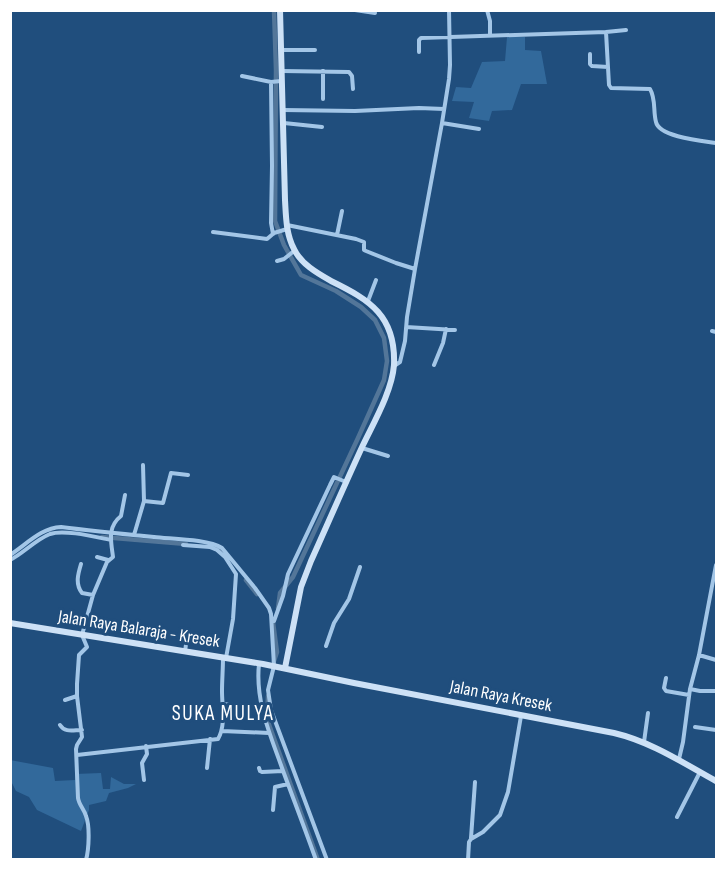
<svg xmlns="http://www.w3.org/2000/svg" width="727" height="870" viewBox="0 0 727 870" font-family="'Sofia Sans Condensed',sans-serif">
<style>
.green{fill:#32699b}
.lines{fill:none;stroke-linecap:round;stroke-linejoin:round}
.canal{stroke:#537699;stroke-width:4.5}
.street{stroke:#a3c6e7;stroke-width:4}
.secondary{stroke:#cde1f6;stroke-width:6}
.labels{text-anchor:middle;dominant-baseline:central;stroke-width:6;stroke-linejoin:round;paint-order:stroke}
.street-label{font-size:18px;fill:#fff;stroke:#204e7d}
.quarter-label{font-size:21px;letter-spacing:1.5px;fill:#fff;stroke:#204e7d}
</style>
<rect width="100%" height="100%" fill="#204e7d"/>
<!-- green -->
<path class="green" d="M507,37H525V50L541,51L547,84H521L512,110L492,111L489,121L469,118L474,102L452,101L456,87L471,88L482,62L505,61Z
M10,760L53,768L55,781L75,780V774L101,773L103,789H110L111,777L124,784H136L128,788L109,793L106,801L89,805V810L81,831L37,810L29,797L16,791L11,781Z"/>
<g class="lines">
<!-- canal -->
<path class="canal" d="M274,10L276,70L275,221L284,245L301,275L336,291L361,307L375,320L384,338L387,361L384,380L358,438L293,577L280,593L278,608
M102,537L186,544
M210,547H216L227,557
M246,580L257,594
M273,622L277,652L274,661
M268,696L267,719L318,860"/>
<!-- street -->
<path class="street" d="M355,10L375,13
M487,10L490,21V36
M606,32L626,30
M281,50H315
M419,52V40L421,38L606,32L609,85L611,88L650,89C656,99 653,111 656,122C659,137 703,141 716,143
M590,54V64L592,66L608,67
M282,71L349,72L352,76L353,89
M242,76L271,82L281,81
M271,82L272,166L271,223L273,234
M323,99V71
M283,110L355,111L419,108L444,109
M284,123L322,127
M442,123L479,129
M287,225L356,239L364,242V250L366,251L396,263L415,269
M213,232L267,239L274,233L287,229
M337,235L342,211
M277,261L284,259L294,251
M368,301L376,280
M406,327L455,330
M712,331L716,332
M434,365L443,343L446,329
M394,366L400,362L405,341L407,317L415,269L442,123L449,79L450,65L449,10
M362,448L388,456
M143,465L144,501
M134,535L144,501L163,503L171,473L188,475
M183,545L210,547L217,550L225,557L236,574L233,619L226,658
M10,555C27,544 41,528 61,527C92,531 123,534 154,537C171,539 208,539 222,548L255,588L269,608L271,614L274,666L268,690L271,710L327,860
M97,557L108,560
M10,560C24,553 35,540 50,534C64,529 96,537 111,540
M81,564C78,574 75,584 82,593L93,595
M274,621L283,596L288,574L330,485L334,477L346,482
M326,646L334,623L349,599L360,567
M185,651L188,632
M699,655L716,660
M259,664C255,701 270,734 282,768C293,798 305,829 316,860
M666,678L664,688L666,691L689,695
M690,689L700,691H716
M65,700L77,696
M223,704L244,706
M60,725C65,733 73,730 82,730
M695,727L716,730
M222,731L269,733
M644,742L648,713
M77,755L218,739C226,725 222,707 222,691C222,680 223,669 223,658
M679,759L683,742L690,689L699,655L716,565
M207,768L210,739
M259,768L260,771L262,772L283,771
M144,780L142,763L147,754L146,746
M273,810L275,787L288,784
M677,817L700,772
M471,838L475,782
M86,860C89,849 90,826 86,816C84,809 79,805 78,798L76,749L77,745L82,737L77,696V684L79,655L87,647L82,635L93,595L107,562L113,557C111,541 107,527 121,516L125,495
M468,860L469,842L471,839L483,832L500,815L508,792L521,716"/>
<!-- secondary -->
<path class="secondary" d="M280,10L285,200C286,217 286,234 294,249C301,264 317,273 331,281C370,300 396,316 394,365C392,391 374,422 363,445C345,484 328,523 311,561L301,587L285,668
M10,623L263,664L354,683L614,733C652,742 683,763 716,781"/>
</g>
<g class="labels">
<!-- street labels -->
<g class="street-label">
<text transform="translate(139 629) rotate(9)">Jalan Raya Balaraja - Kresek</text>
<text transform="translate(501 696) rotate(11)">Jalan Raya Kresek</text>
</g>
<!-- quarter labels -->
<g class="quarter-label">
<text x="223" y="713">SUKA MULYA</text>
</g>
</g>
<!-- border -->
<rect width="727" height="870" fill="none" stroke="#ffffff" stroke-width="24"/>
</svg>
